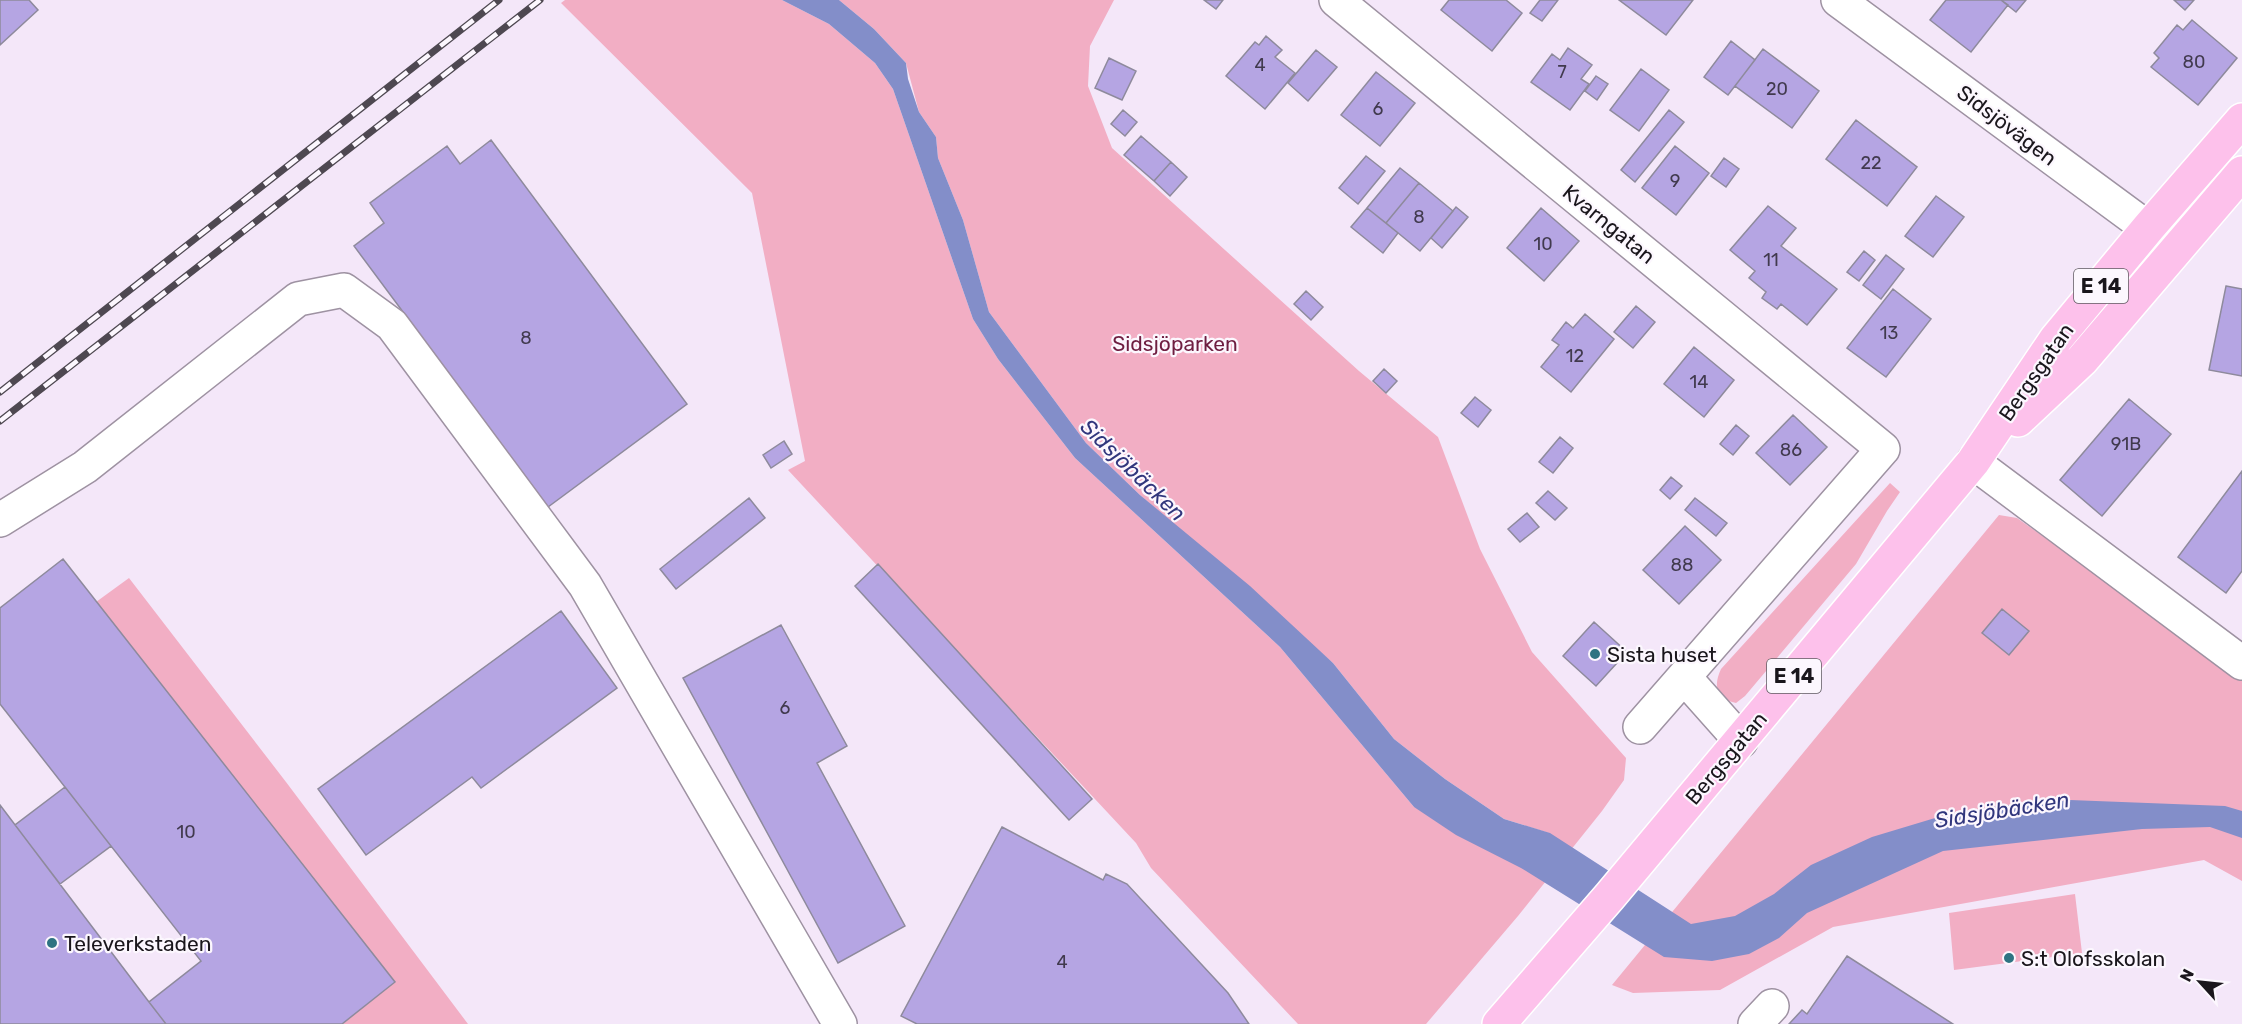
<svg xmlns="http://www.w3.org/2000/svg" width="2242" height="1024" viewBox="0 0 2242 1024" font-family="Rubik,sans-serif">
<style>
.green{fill:#f2aec4}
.water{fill:#838ec9}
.building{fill:#b5a5e3;stroke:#8e8a9c;stroke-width:1.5}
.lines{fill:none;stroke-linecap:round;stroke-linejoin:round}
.minor-casing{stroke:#9e92a2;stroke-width:36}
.highway-casing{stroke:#fff;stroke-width:36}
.minor{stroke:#fff;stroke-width:33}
.highway{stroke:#fdc1eb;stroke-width:33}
.rail-casing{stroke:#4e4851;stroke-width:7}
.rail{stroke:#fcf7fe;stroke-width:4.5;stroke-dasharray:14;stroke-linecap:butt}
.poi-dot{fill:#2e7382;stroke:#fcf7fe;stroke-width:2}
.labels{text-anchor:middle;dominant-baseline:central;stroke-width:4.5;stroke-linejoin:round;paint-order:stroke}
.number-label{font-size:18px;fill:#413a4e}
.shield{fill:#fcf7fe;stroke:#5e5a60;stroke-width:1.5}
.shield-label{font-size:20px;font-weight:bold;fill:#1a161c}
.street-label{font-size:21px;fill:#1a161c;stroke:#fcf7fe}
.park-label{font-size:21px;fill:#6f1e41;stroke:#fcf7fe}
.poi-label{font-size:21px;fill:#1a161c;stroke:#fcf7fe;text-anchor:start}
.water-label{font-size:22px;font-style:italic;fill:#31367d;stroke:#fcf7fe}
</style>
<rect width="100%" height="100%" fill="#f4e7f9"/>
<!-- green -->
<path class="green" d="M565,0H782L829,24L875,63L893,89L973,319L998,359L1075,458L1280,647L1414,807L1549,833L1504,819L1445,779L1394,739L1333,663L1140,495L1086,443L989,312L963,220L938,158L936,137L919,112L906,63L874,29L839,0H1114L1090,46L1088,86L1112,148L1359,371L1438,437L1480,549L1532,652L1626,758L1624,780L1602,811L1518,916L1426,1024H1298L1151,868L1136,843L788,470L805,461L752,193L561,3Z
M1890,483L1900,492L1887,511L1856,564L1745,696L1736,703C1716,699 1713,686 1721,669Z
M1999,515L2017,518L2242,677V881L2204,860L1833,927L1720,990L1633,993L1612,985Z
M129,578L286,782L468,1024H342L395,982L96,602Z
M2075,894L2082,953L1954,970L1949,913Z"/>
<!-- water -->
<path class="water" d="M782,0H839L874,29L906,63L908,79L919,112L936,137L938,158L963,220L989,312L1086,443L1140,495L1250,586L1333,663L1394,739L1445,779L1504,819L1550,833L1691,924L1735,916L1774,894L1811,865L1872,837L1945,815L1998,806L2070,800L2225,806L2242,811V838L2210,827L2142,829L1943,851L1807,913L1779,938L1749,954L1712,961L1664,957L1521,868L1456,835L1414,807L1280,647L1075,458L998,359L973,319L893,89L875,63L829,24Z"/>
<!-- building -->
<path class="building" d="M0,0H29L38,10L0,45Z
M1204,0H1223L1216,9Z
M1449,0H1506L1522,13L1492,51L1441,10Z
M1540,0H1558L1542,21L1530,13Z
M1619,0H1693L1666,35Z
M1946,0H2001L2008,5L1971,52L1930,20Z
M2001,0H2026L2016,12Z
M2174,0H2194L2185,10Z
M2192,20L2237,58L2198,105L2151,67L2159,58L2154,53L2177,25L2183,30Z
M1266,36L1282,50L1275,57L1295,73L1265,109L1226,76L1255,42L1259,45Z
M1731,41L1755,60L1728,95L1704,77Z
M1568,48L1592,65L1581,79L1589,84L1570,110L1531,82L1552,54L1560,60Z
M1763,49L1819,91L1792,128L1735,86Z
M1316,50L1337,67L1308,101L1288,83Z
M1109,58L1136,71L1122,100L1095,88Z
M1641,69L1669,90L1639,131L1610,110Z
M1376,72L1415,103L1380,146L1341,115Z
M1596,76L1608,84L1597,100L1585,91Z
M1123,110L1137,122L1125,136L1111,124Z
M1669,110L1684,122L1635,182L1621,170Z
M1856,120L1917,167L1887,206L1826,159Z
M1141,136L1171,162L1154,181L1124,155Z
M491,140L687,404L548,507L354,246L384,223L370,203L447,146L460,164Z
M1675,146L1709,173L1676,215L1642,188Z
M1366,156L1385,171L1358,204L1339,188Z
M1724,158L1739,169L1726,187L1711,176Z
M1171,162L1187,177L1170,196L1154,181Z
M1400,168L1419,183L1386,223L1367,208Z
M1419,183L1453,211L1420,251L1386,223Z
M1936,196L1964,217L1933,257L1905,236Z
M1768,206L1796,228L1781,246L1837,289L1807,325L1781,304L1777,309L1762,298L1766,292L1749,278L1755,271L1730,250Z
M1456,207L1468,217L1442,248L1431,238Z
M1367,208L1398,233L1383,253L1351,227Z
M1541,208L1579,241L1544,281L1507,248Z
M1864,251L1875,260L1859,281L1847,272Z
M1886,255L1904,269L1881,299L1863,285Z
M2226,286L2242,289V376L2209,370Z
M1893,289L1931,319L1886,377L1847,348Z
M1306,291L1323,307L1311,320L1294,304Z
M1636,306L1655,322L1633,348L1614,332Z
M1585,314L1614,339L1571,392L1541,367L1559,345L1552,340L1566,322L1573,328Z
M1694,347L1734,380L1704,417L1664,384Z
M1384,369L1397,381L1386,393L1373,381Z
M1475,397L1491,410L1478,427L1461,413Z
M2129,399L2171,434L2102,516L2060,480Z
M1793,415L1827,447L1790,485L1756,453Z
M1736,425L1749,436L1733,455L1720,444Z
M1560,437L1573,448L1553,473L1539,462Z
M784,441L792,454L771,468L763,455Z
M2242,471V571L2226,593L2178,557Z
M1671,477L1682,486L1670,499L1660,490Z
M1548,491L1567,508L1555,520L1536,503Z
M749,498L765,518L676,589L660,569Z
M1695,498L1727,523L1716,536L1685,510Z
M1527,513L1539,527L1520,542L1508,529Z
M1685,526L1721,560L1679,604L1643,570Z
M63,559L395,982L342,1024H166L149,1002L201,961L0,704V608Z
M878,564L1092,799L1069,820L855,586Z
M2002,609L2029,631L2009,655L1982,633Z
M561,611L617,688L481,788L472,777L366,855L318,789Z
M1594,622L1627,652L1596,686L1563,656Z
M781,625L847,746L817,763L905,926L838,963L683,678Z
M65,787L111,846L60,884L15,825Z
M0,805L149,1002L166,1024H0Z
M1002,827L1103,880L1106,874L1127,884L1228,993L1249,1024H917L901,1016Z
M1847,956L1953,1024H1789L1802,1010L1807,1014Z"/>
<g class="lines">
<defs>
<path id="minor" d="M1336,0L1883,449L1640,727
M1838,0L2176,249
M1973,462L2242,663
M0,520L85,467L298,299L344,290L392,325L585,585L840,1024
M1685,678L1741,741
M1755,1024L1772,1006"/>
<path id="highway" d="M2018,420L2082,360L2242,173
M1499,1024L1610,896L1973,462L2056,339L2149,227L2242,120"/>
</defs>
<!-- minor casing -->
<use href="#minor" class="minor-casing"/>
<!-- highway casing -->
<use href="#highway" class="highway-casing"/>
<!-- minor -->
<use href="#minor" class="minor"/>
<!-- highway -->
<use href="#highway" class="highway"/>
<defs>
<path id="rail" d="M0,392L499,0
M0,421L540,0"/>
</defs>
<!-- rail casing -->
<use href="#rail" class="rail-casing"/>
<!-- rail -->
<use href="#rail" class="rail"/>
</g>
<!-- markers -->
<g class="poi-dot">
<circle cx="1595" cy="654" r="6"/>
<circle cx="52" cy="943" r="6"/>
<circle cx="2009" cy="958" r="6"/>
</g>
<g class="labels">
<!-- number labels -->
<g class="number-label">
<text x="2194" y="62">80</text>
<text x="1260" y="65">4</text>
<text x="1562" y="72">7</text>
<text x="1777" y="89">20</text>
<text x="1378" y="109">6</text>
<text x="1871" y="163">22</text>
<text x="1675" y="181">9</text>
<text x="1419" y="217">8</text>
<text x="1543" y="244">10</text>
<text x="1771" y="260">11</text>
<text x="1889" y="333">13</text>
<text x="526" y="338">8</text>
<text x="1575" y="356">12</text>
<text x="1699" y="382">14</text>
<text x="2126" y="444">91B</text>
<text x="1791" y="450">86</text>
<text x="1682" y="565">88</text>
<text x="785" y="708">6</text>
<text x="186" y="832">10</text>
<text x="1062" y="962">4</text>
</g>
<!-- shield labels -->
<g class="shield">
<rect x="2074" y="269" width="54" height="34" rx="4.5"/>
<rect x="1767" y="659" width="54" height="34" rx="4.5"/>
</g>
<g class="shield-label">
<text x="2101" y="286">E 14</text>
<text x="1794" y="676">E 14</text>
</g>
<!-- street labels -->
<g class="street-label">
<text transform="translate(2007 125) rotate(37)">Sidsjövägen</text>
<text transform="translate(1609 224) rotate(39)">Kvarngatan</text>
<text transform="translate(2036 372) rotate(-55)">Bergsgatan</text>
<text transform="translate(1726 758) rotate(-50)">Bergsgatan</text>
</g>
<!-- park labels -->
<g class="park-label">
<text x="1175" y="343">Sidsjöparken</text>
</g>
<!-- poi labels -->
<g class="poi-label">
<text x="1607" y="654">Sista huset</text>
<text x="64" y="943">Televerkstaden</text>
<text x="2021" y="958">S:t Olofsskolan</text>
</g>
<!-- water labels -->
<g class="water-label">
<text transform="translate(1133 470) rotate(44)">Sidsjöbäcken</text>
<text transform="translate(2002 810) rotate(-9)">Sidsjöbäcken</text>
</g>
</g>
<!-- north arrow -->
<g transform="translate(2200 982) rotate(297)" stroke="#fcf7fe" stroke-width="4.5" paint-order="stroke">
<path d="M0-4.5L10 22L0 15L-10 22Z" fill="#1a161c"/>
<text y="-9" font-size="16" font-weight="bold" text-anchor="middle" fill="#1a161c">N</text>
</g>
</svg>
